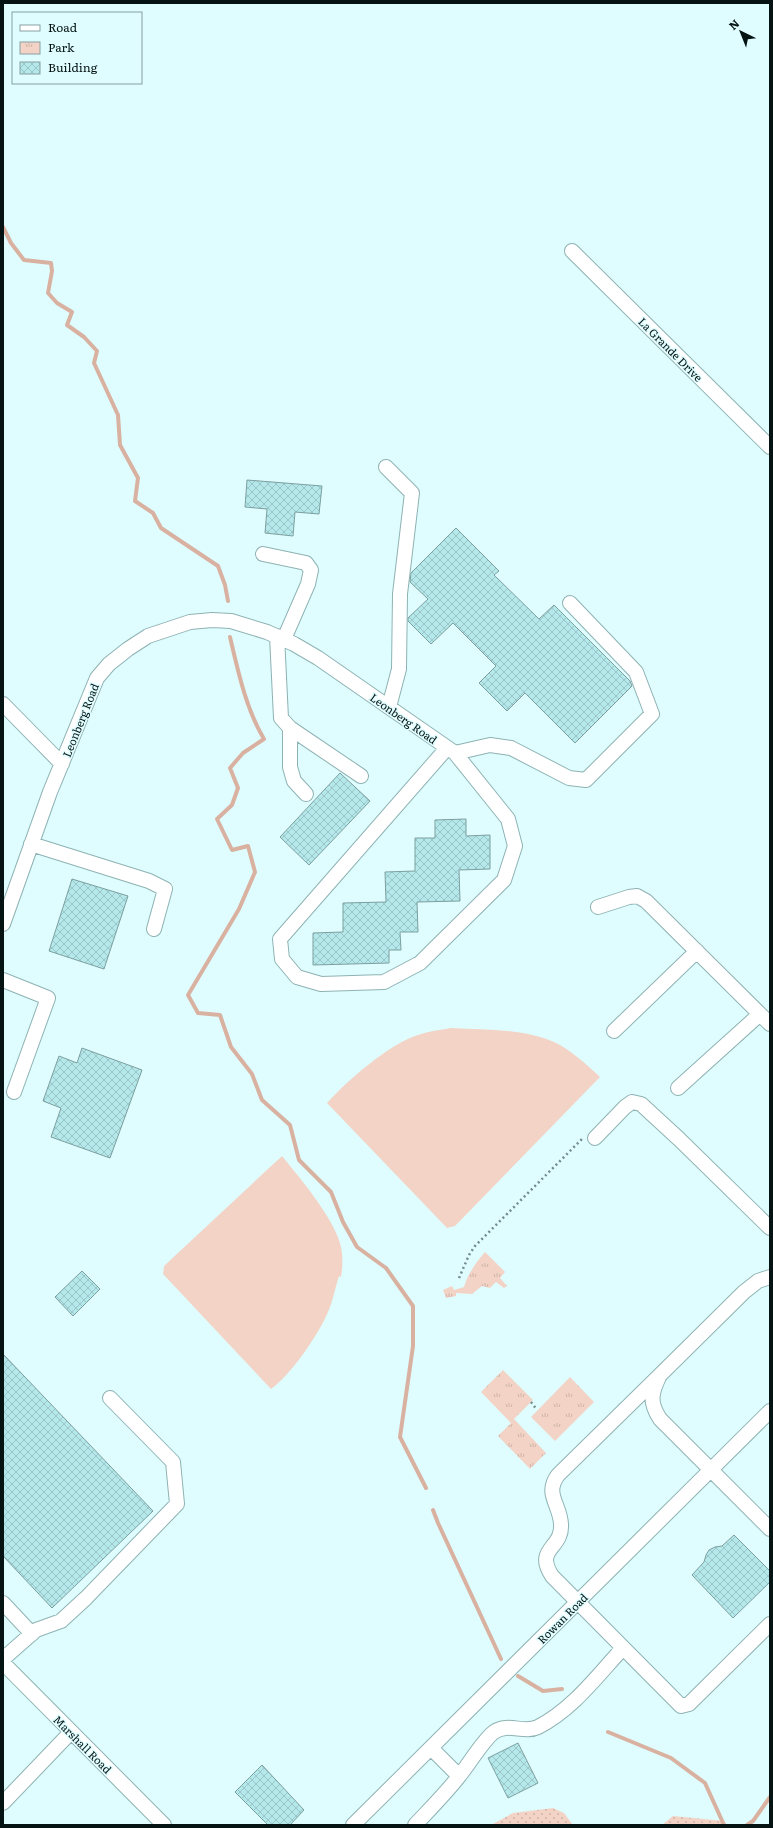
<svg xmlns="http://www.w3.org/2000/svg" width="773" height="1828" viewBox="0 0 773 1828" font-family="Literata,serif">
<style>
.grass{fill:url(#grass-dots)}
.park{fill:url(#park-tufts)}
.pitch{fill:#f3d3c6}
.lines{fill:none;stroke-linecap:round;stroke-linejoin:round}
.stream{stroke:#d9b1a1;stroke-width:4}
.building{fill:url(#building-cross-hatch);stroke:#7c9fa0}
.minor-casing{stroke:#8eb2b3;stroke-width:16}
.path{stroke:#758b8c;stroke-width:2.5;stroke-dasharray:2 3;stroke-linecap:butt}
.minor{stroke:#fff;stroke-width:14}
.labels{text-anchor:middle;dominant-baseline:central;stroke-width:3;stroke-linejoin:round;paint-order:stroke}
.street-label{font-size:11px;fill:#061313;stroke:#dffdff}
</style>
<defs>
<pattern id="grass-dots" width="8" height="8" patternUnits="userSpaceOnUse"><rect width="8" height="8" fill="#f3d3c6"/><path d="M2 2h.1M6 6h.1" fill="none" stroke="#cfb4a9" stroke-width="1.8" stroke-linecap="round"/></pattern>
<pattern id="park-tufts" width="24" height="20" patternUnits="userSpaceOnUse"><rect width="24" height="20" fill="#f3d3c6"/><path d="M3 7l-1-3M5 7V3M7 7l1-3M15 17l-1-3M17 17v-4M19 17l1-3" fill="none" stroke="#cfb4a9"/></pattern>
<pattern id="building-cross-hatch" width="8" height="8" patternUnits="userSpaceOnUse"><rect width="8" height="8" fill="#b5e8ea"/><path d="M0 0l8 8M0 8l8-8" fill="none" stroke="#9ac6c8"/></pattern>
</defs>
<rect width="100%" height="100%" fill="#dffdff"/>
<!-- grass -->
<path class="grass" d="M553,1808L564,1813L573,1825H491L513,1813Z
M673,1816L724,1821L727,1825H662Z"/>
<!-- park -->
<path class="park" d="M485,1252L505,1272L500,1278L507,1286L504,1288L496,1282L490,1288L482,1286L472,1294L456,1293V1296L446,1298L443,1290L452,1286L454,1290L464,1287C468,1274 476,1262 485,1252Z
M503,1370L533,1400L514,1419L546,1453L530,1469L498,1436L511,1423L481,1392Z
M570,1377L594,1402L555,1441L531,1417Z"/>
<!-- pitch -->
<path class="pitch" d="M451,1028C485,1030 522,1028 554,1042C571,1050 586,1064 600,1077L455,1226L447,1228L327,1103C347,1081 389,1044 418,1035C429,1031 440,1030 451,1028Z
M282,1156C300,1178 332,1216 340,1243C343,1254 343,1265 341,1277L339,1276C335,1288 333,1301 328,1312C319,1334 290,1376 271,1389L163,1274L164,1266Z"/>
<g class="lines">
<!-- stream -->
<path class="stream" d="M3,227L11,243L24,260L51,263L52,271L48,293L57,303L72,312L67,325L84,337L97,351L94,363L118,415L120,445L138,478L135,501L153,513L161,528L218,566L225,585L228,601
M230,637C238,671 246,709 264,739L243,753L230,768L238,788L232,805L217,819L232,850L248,846L255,872L239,909L188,995L198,1013L220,1015L231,1047L252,1074L262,1100L290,1125L299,1160L331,1192L343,1222L357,1247L386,1268L413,1306V1346L400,1437L426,1488
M433,1510L438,1523L501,1659
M518,1676L543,1691L562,1689
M608,1732L671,1758L705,1783L724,1825
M747,1825L753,1821L770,1797"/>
</g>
<!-- building -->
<path class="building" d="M247,480L322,486L319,514L295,512L293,536L265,533L267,509L245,507Z
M456,528L499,571L494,575L539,619L554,605L630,681L632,686L575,743L525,693L507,711L479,683L496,666L453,623L431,644L408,621V618L428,599L410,582L411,573Z
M340,773L370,801L309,865L280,837Z
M466,819V836L490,835V869L459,870L460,901L417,902L418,932H400L401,950H389V963L313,965V933L343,932V903L386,902L385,872L415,871V838H435V820Z
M72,879L128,896L104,969L49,951Z
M82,1048L142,1070L110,1158L51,1137L61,1108L43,1101L59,1056L77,1063Z
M82,1271L100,1289L73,1316L55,1297Z
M3,1354L153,1511L52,1608L3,1556Z
M734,1535L770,1571V1582L733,1618L692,1575L704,1562L706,1555L709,1550L715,1547L722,1546Z
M518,1743L538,1783L508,1798L488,1758Z
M262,1765L304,1810L290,1825H268L235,1792Z"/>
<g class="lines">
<defs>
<path id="minor" d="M572,251L770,447
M386,467L412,493L400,594L399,669L389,707
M263,554L306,563L311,570L308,584L284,639
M277,636L281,718L290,728L361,776
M3,704L62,764
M290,728V767L294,781L306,794
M455,753L490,745L511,748L569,778L586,780L652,714L636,672L570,603
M31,844L149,881L165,889L154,929
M598,907L629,897L637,896L646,901L770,1024
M3,924L50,792L97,678L109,664L128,649L148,636L190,622L212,620L231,621L267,632L294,644L318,658L455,753L508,819L515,846L504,880L420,963L384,982L321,984L297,977L282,959L280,939L447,748
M3,980L48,998L14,1092
M614,1031L697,951
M678,1088L760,1014
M595,1138L625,1107L632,1102L641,1104L679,1139L770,1228
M770,1277L758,1281L744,1292L660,1375C651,1393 649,1402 660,1419L770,1529
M660,1375L558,1475C544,1494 560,1504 561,1524C563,1549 534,1548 552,1576L681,1706L689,1704L770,1624
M3,1603L32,1634
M3,1659L36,1630L61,1621L86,1598L177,1504L173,1462L110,1398
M3,1663L164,1825
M431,1748L459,1776
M3,1803L71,1732
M353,1825L770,1411
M415,1825C430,1809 446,1793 460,1775C469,1764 484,1739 494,1732C508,1722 524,1734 538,1727C573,1709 597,1676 623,1648"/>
</defs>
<!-- minor casing -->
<use href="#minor" class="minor-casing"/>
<!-- path -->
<path class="path" d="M459,1278L469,1255L475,1246L582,1139
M531,1402L537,1410"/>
<!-- minor -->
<use href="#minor" class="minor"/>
</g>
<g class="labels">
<!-- street labels -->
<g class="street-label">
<text transform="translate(671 349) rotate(45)">La Grande Drive</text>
<text transform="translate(404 718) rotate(35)">Leonberg Road</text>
<text transform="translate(80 720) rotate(-68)">Leonberg Road</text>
<text transform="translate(562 1618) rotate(-45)">Rowan Road</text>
<text transform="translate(83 1744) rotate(45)">Marshall Road</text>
</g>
</g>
<!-- border -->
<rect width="773" height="1828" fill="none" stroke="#061313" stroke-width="8"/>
<!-- legend -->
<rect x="12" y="12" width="130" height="72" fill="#dffdff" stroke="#889fa1"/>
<rect x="20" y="25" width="20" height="6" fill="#ffffff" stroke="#889fa1"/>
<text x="48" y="32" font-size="12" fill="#061313">Road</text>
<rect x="20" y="42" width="20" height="12" fill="url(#park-tufts)" stroke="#889fa1"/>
<text x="48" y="52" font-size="12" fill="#061313">Park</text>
<rect x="20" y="62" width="20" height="12" fill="url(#building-cross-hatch)" stroke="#889fa1"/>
<text x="48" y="72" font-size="12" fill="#061313">Building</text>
<!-- north arrow -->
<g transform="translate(741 32) rotate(317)" stroke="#dffdff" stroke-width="3" paint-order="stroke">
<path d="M0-3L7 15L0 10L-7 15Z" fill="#061313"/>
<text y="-6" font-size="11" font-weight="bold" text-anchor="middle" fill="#061313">N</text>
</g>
</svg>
